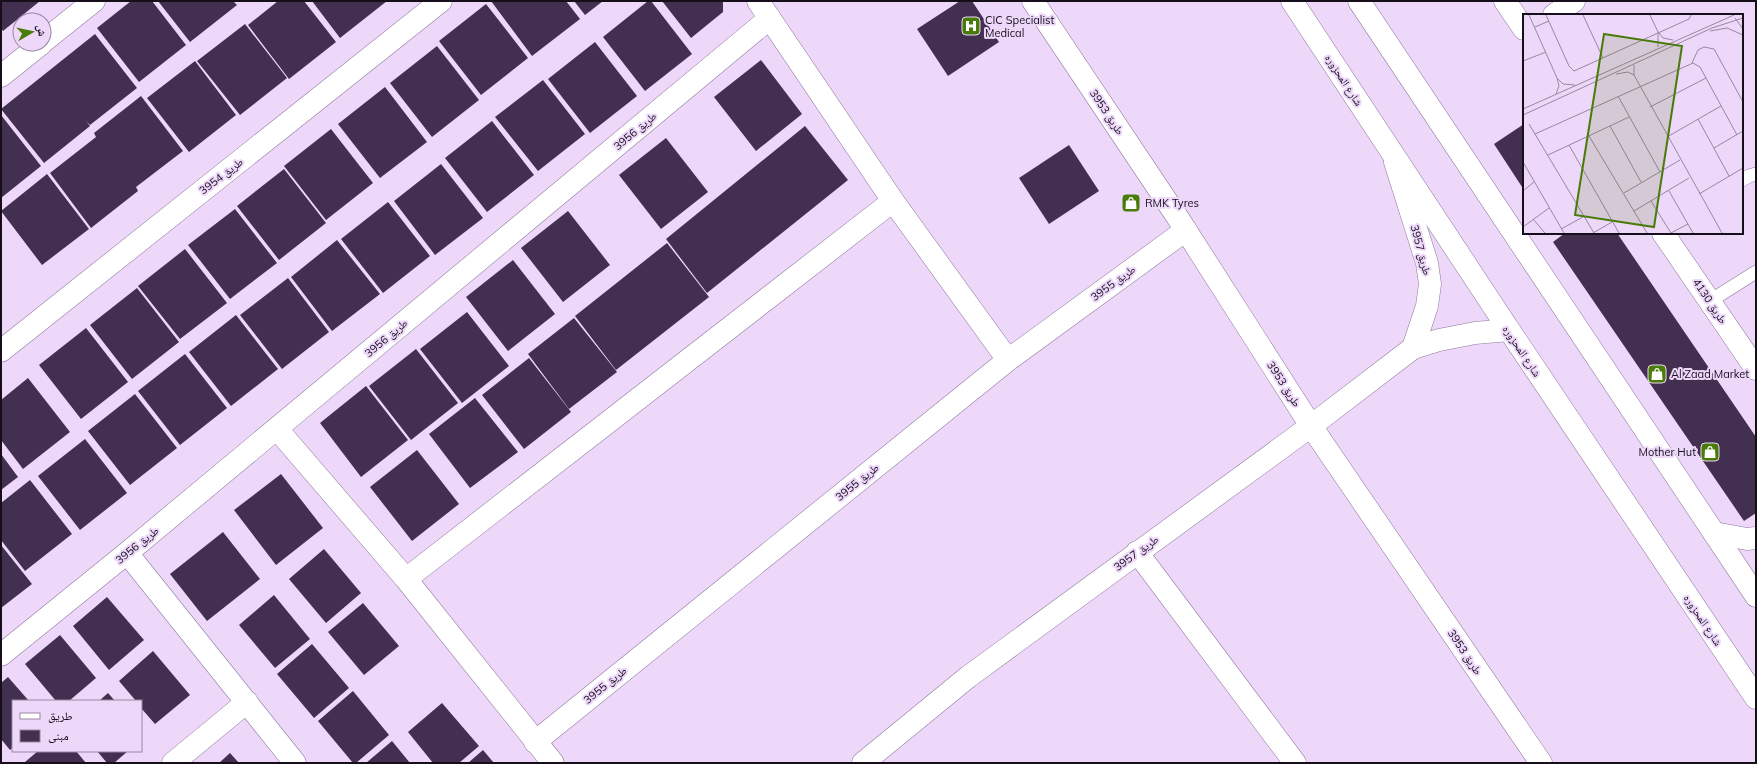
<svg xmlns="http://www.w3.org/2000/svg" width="1757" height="764" viewBox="0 0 1757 764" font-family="Mulish,'Noto Naskh Arabic',sans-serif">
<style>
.building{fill:#432f4f}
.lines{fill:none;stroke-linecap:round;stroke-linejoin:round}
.service-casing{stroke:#8f789e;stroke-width:14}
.minor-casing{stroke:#8f789e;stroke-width:23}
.secondary-casing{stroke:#8f789e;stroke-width:23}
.service{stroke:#fff;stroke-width:13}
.minor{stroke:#fff;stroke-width:22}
.secondary{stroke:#fff;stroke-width:22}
.labels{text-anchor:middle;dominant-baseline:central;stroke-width:4;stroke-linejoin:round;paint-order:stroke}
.poi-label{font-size:11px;fill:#170e1c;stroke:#edd8fa;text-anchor:start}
.street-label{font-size:11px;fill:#170e1c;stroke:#edd8fa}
.inset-road{fill:none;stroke:#9787a1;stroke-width:1}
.view{fill:#497b08;fill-opacity:0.15;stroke:#497b08;stroke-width:2}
.inset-edge{fill:none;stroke:#170e1c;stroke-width:2}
</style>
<rect width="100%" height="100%" fill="#edd8fa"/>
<!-- building -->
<path class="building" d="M1,1H40L3,31L1,28Z
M131,1H152L186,45L139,82L97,28Z
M158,1H233L237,5L190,42Z
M278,1H304L336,42L289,79L248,25Z
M312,1H387L340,38Z
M491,1H566L580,19L532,56Z
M574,1H603L585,15Z
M648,1H651L692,54L645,91L603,37Z
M662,1H723V12L691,38Z
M960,1H972L999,42L948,76L917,29Z
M486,4L528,58L481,95L439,41Z
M245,24L287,78L240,115L197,61Z
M95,34L137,88L90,125L86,121L90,126L44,163L1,109Z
M595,42L637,96L590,133L548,79Z
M437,46L479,100L432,137L390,83Z
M761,60L802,114L756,151L714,97Z
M195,61L236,115L189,152L147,98Z
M543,80L585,134L538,171L495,117Z
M385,87L427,142L380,178L338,124Z
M141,96L183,151L136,187L138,191L91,228L50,173L96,137L94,133Z
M1,115L41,166L1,198Z
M492,121L534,175L487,212L445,158Z
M1524,124V190L1494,144Z
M805,126L848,180L707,293L666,239Z
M331,129L373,183L326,220L284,166Z
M666,138L708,192L661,229L619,175Z
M1069,145L1099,191L1049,224L1019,178Z
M441,164L483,218L435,255L394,201Z
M284,169L326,223L279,260L237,206Z
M47,174L89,229L42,265L1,211Z
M388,202L430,256L383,293L341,239Z
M235,209L277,263L230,299L188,245Z
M568,211L610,265L563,302L521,248Z
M1565,233H1617L1756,437V513L1744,521L1553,242Z
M337,240L380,294L332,331L291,277Z
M667,243L709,297L616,370L575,316Z
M185,249L227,303L180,339L138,286Z
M513,260L555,314L508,351L466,297Z
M288,278L329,332L282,369L240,315Z
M137,288L179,342L132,379L90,325Z
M467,312L509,366L462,403L420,349Z
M236,315L278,369L231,406L189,352Z
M574,318L617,372L569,409L528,354Z
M86,328L128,382L81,419L39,365Z
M416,349L458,403L411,440L369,386Z
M185,354L227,408L180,445L138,391Z
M529,358L571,412L524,449L482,395Z
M28,378L70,432L23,469L1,440V400Z
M366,386L408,440L361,477L320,423Z
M135,394L177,448L130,485L88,431Z
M475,398L518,452L470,488L429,434Z
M85,439L127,493L80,530L38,476Z
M417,450L459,504L412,541L370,487Z
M1,454L18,477L1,490Z
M281,474L323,528L276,565L234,510Z
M30,480L72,534L25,571L1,540V503Z
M223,532L260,579L207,621L170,574Z
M1,545L32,584L1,608Z
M324,549L361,593L326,623L289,579Z
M274,595L310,639L275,668L239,625Z
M107,597L144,640L109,670L73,626Z
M363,603L399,646L364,675L328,632Z
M60,635L96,678L69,701H56L25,664Z
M312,644L349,688L314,718L277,674Z
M153,651L190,695L155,724L141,708V701H136L119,681Z
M8,677L29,701H13V747L10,750L1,739V683Z
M353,691L389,735L356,763H353L318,721Z
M108,693L115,701H99Z
M442,703L479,746L459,763H433L408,732Z
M392,741L410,763H366Z
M483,750L494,763H468Z
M38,751H76L86,763H27L25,762Z
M97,751H128L114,763H107Z
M230,753L239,763H219Z"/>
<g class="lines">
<defs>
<path id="service" d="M1742,180L1749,176L1756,174
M1710,301L1756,272"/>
<path id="minor" d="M758,1L893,201L1008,360
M1033,1L1178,218L1311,426L1541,763
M1505,1L1524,29
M1554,15L1574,1
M44,41L94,1
M1,76L41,44
M1395,162L1427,263L1430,284L1427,306L1413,348
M1663,233L1756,369
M1,351L441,1
M277,429L406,579L553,763
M1714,533L1747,539L1756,538
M1137,552L1295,763
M127,553L295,763
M406,579L893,201
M1,655L127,553L770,18
M535,742L1008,360L1186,230
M173,763L247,702
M863,763L968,677L1311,426L1413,348L1439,340L1475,333L1509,330"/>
<path id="secondary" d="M1292,1L1509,330L1756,698
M1359,1L1756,596"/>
</defs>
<!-- service casing -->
<use href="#service" class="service-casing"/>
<!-- minor casing -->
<use href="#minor" class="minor-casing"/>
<!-- secondary casing -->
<use href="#secondary" class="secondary-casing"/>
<!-- service -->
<use href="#service" class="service"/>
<!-- minor -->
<use href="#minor" class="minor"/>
<!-- secondary -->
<use href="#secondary" class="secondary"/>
</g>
<!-- icons -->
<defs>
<symbol id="hospital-square" viewBox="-11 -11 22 22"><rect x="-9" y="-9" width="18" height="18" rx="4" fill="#497b08" stroke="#edd8fa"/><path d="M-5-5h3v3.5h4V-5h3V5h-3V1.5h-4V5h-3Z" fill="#fff"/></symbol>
<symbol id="shop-square" viewBox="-11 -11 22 22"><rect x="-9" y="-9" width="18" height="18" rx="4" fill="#497b08" stroke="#edd8fa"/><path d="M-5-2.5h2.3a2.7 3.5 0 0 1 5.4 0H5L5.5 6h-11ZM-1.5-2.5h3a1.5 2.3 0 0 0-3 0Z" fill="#fff"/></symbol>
</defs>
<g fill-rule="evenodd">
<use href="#hospital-square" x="960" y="15" width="22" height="22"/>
<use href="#shop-square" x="1120" y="192" width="22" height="22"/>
<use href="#shop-square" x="1646" y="363" width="22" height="22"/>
<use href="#shop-square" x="1699" y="441" width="22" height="22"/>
</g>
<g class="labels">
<!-- poi labels -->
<g class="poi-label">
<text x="985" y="20">CIC Specialist<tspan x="985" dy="13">Medical</tspan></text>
<text x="1145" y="203">RMK Tyres</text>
<text x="1671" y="374">Al Zaad Market</text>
<text x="1696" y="452" text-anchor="end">Mother Hut</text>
</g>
<!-- street labels -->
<g class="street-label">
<text transform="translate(1344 80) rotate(57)">شارع المحزوره</text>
<text transform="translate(1107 112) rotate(56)">طريق 3953</text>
<text transform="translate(635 131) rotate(-40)">طريق 3956</text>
<text transform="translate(221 176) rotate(-38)">طريق 3954</text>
<text transform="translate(1421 250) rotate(75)">طريق 3957</text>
<text transform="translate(1113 283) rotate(-36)">طريق 3955</text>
<text transform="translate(1710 301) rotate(56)">طريق 4130</text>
<text transform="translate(386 338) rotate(-40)">طريق 3956</text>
<text transform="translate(1522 351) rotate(56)">شارع المحزوره</text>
<text transform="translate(1284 384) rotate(57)">طريق 3953</text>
<text transform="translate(857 482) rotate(-39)">طريق 3955</text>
<text transform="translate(137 545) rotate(-39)">طريق 3956</text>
<text transform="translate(1136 553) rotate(-36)">طريق 3957</text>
<text transform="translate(1703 620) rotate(56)">شارع المحزوره</text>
<text transform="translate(1465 652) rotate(56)">طريق 3953</text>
<text transform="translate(605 685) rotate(-39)">طريق 3955</text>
</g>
</g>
<!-- overview -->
<g transform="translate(1523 14)">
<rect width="220" height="220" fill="#edd8fa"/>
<path class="inset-road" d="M6,1L34,64L36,72L33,80M23,1L46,52L51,57L166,5L168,1M60,1L80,44M127,1L135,18V33M212,4L220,15M12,13L26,7M187,17L204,14L220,21M136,19L140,24L150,26M0,47L23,38M169,49L175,36L181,33L191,35L220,88M111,51V61L199,219M93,60L105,58L111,61M35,65L40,70L52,71M95,82L137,158M127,93L183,64M0,95L211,1M0,101L189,14L220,4M175,105L206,162M6,110L71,219M87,112L118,168M12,120L170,49L177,53L214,121M66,122L124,219M144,123L198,92M46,131L96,219M191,134L220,117M25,141L106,103M0,148L41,219M0,177L11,168M146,177L170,219M101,179L157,146M176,180L220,154M128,187L148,219M111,197L166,164M10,205L22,219M0,213L26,194M38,215L60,203M70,219L89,208M148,219L165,210"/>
<path class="view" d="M81,20L159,32L131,213L52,201Z"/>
<rect width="220" height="220" class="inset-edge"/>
</g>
<!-- border -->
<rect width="1757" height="764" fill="none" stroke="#170e1c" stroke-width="4"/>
<!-- legend -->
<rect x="12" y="700" width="130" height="52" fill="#edd8fa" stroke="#9787a1"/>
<rect x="20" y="713" width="20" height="6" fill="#ffffff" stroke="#9787a1"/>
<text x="48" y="720" font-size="12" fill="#170e1c">طريق</text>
<rect x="20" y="730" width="20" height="12" fill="#432f4f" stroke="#9787a1"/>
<text x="48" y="740" font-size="12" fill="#170e1c">مبنى</text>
<!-- north arrow -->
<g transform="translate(32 32) rotate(81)"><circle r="19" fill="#edd8fa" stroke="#9787a1"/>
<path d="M0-3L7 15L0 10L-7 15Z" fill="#497b08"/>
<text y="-6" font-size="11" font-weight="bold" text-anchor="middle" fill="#170e1c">ش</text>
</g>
</svg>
